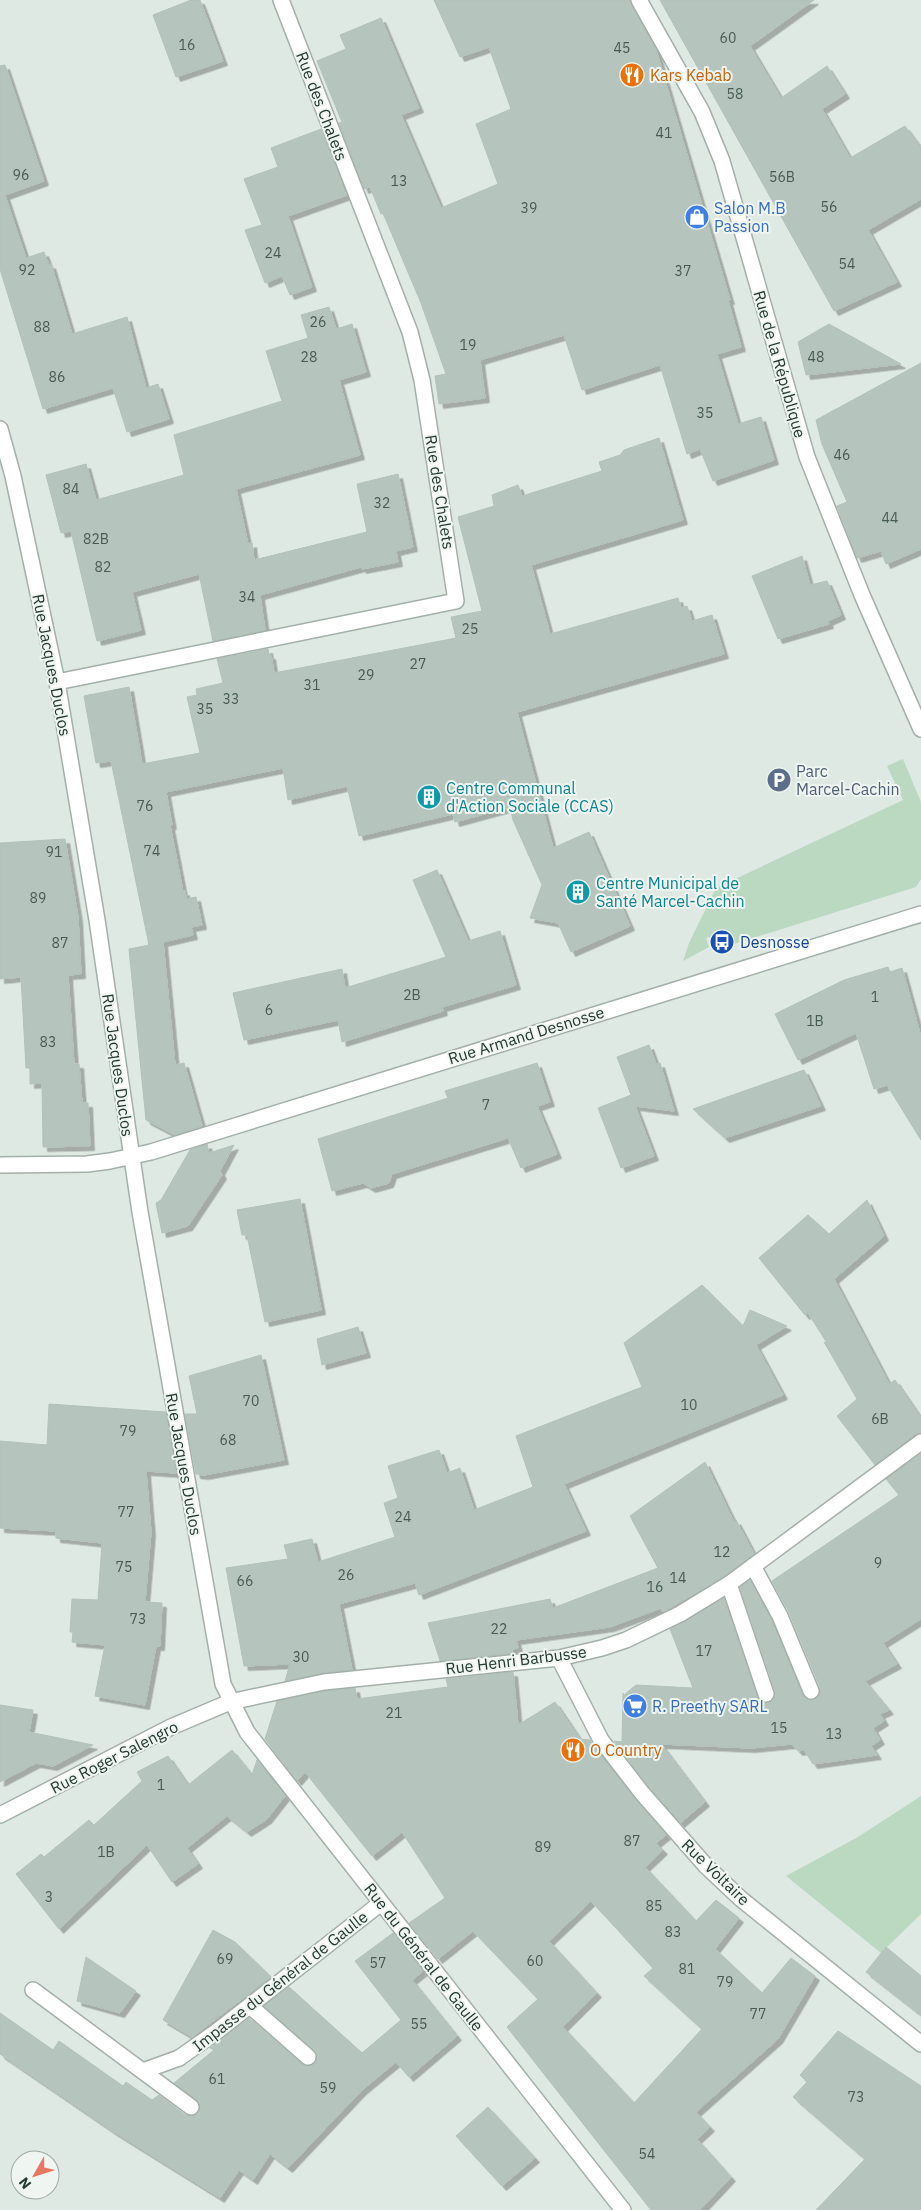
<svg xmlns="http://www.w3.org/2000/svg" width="921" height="2210" viewBox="0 0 921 2210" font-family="'IBM Plex Sans',sans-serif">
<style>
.green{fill:#bad9c0}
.building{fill:#b5c4bd;stroke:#b2c2ba;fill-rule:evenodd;filter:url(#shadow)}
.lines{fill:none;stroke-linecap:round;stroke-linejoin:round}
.lane-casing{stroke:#a3b0aa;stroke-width:18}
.street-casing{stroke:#a3b0aa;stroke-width:18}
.lane{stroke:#fff;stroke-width:15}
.street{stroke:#fff;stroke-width:15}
.labels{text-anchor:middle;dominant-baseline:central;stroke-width:4;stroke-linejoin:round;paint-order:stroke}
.number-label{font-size:14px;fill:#475b53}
.food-label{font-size:16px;fill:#c56008;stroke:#eff6f2;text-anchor:start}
.street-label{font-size:16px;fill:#223830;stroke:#eff6f2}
.shop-label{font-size:16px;fill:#366cbe;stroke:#eff6f2;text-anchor:start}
.service-label{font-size:16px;fill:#4e5e75;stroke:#eff6f2;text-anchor:start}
.culture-label{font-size:16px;fill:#0d838f;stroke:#eff6f2;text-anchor:start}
.transit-label{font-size:16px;fill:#164399;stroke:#eff6f2;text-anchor:start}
</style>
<defs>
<filter id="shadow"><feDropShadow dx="4.5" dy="4.5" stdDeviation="0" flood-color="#0004"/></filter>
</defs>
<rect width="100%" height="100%" fill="#dfe9e4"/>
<!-- green -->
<path class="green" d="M903,759L921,802V879L916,887L734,944L730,931L706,938L709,947L683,961L689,943L716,888L903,800L887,766Z
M921,1796V1914L881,1953L786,1876L858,1837Z"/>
<!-- building -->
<path class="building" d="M191,0H200L223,61L176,77L153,15Z
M434,0H630L656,50L730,300H728L741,347L717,354L738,424L761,417L774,460L713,481L700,449L687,454L660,365L582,390L564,335L480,360L485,398L439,404L435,376L446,374L421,303L383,213L381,214L370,187L364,189L339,123L342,122L317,61L346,49L340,35L381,18L419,108L401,115L441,208L498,184L476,124L511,109L489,47L460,57Z
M660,0H814L750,46L781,98L827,66L845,94L822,109L850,158L905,126L921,148V199L868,230L897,282L834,311Z
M5,65L44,181L5,195L26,258L44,252L49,265L51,264L72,334L127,317L146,388L158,384L169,419L127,432L113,388L43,409L0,269V66Z
M321,129L347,195L288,216L312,287L290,295L282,276L265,283L245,230L262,225L244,179L278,167L271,148Z
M329,307L336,329L352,324L366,372L339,380L360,455L236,489L248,544L252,543L254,560L367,532L357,484L398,474L413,547L396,551L398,562L362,569L361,567L260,595L265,630L213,641L199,574L132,592L141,630L97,641L71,531L61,533L46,475L86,464L96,500L184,475L174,435L282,401L266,351L308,338L301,315Z
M829,324L901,364L806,375L798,342Z
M921,363V549L886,564L881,551L857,558L837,506L847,502L822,444L816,420Z
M659,438L683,520L531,565L550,634L678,598L681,608L687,606L692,621L712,615L724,654L517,712L553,848L589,832L630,926L571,952L558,923L530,918L542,885L513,820L510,807L455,822L453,814L359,836L347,786L288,800L283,768L166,792L172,825H170L183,892L185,891L186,899L196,897L202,925L191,927L193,935L163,942L175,1065L184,1063L202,1126L175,1135L146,1120L129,949L149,945L111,761L96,763L84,696L129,687L142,764L200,753L187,697L197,695L196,689L223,683L217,659L268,649L269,655H271L274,673L456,638L451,617L482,611L458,517L494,506L492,495L518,485L522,496L602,471L599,462L620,455L624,450Z
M802,556L810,585L827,581L841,615L828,621L829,624L778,639L752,576Z
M65,839L78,917L81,974L68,975L74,1064H79L82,1103H88L90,1146L43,1147L42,1083L30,1084V1068H26L21,977L0,979V843Z
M437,870L468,941L500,931L516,985L442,1007L443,1011L342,1042L338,1020L244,1040L233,993L342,969L345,988L446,957L413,880Z
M888,967L890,972L902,968L921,1037V1140L887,1085L874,1089L856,1033L798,1060L775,1014L844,980Z
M649,1045L656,1064L660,1063L674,1111L635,1106L654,1156L621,1168L598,1108L631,1095L617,1057Z
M537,1063L550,1102L537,1106L557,1154L521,1168L508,1138L392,1174L389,1183L371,1188L363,1183L332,1191L318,1139L448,1098L445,1091Z
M804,1070L821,1106L725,1138L693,1109Z
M207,1144L209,1153L234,1145L220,1171L222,1175L188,1226L162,1233L156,1203L161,1200L190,1150Z
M300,1199L321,1310L265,1322L247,1235H242L237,1210Z
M867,1200L884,1236L834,1279L889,1384L895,1380L921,1418V1433L915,1434L875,1465L837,1416L857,1399L824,1342L827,1343L808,1313L805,1315L759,1258L808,1215L829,1234Z
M702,1285L743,1326L750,1310L787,1326L756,1345L783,1395L564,1484L586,1531L419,1595L415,1583L339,1604L352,1670L322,1673L285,1681L290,1664L244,1666L226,1568L288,1559L284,1545L312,1539L318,1562L395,1537L384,1503L398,1498L388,1466L439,1450L447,1473L460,1468L474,1510L533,1487L516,1436L642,1387L624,1343Z
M358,1327L366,1353L322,1365L317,1339Z
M261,1355L284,1460L204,1475L196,1474L185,1414H197L189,1376Z
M49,1404L166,1412L176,1473L146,1471L151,1532L145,1602L162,1603L160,1646H156L145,1705L95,1696L105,1645L72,1642L73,1632H70L72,1599L98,1600L102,1543L56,1538V1531L0,1528V1441L47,1445Z
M921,1454V1619L883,1643L897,1664L865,1681L889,1710L880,1714L884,1721L873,1728L880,1740L871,1746L877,1755L813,1764L804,1750L798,1751L792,1744L751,1748L661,1744L705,1802L680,1823L649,1787L614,1741L622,1742L623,1693L624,1695L636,1685L693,1688L670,1629L724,1598L757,1697L764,1703L773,1701L775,1691L740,1587L750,1580L772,1620L803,1695L810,1700L818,1697L820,1687L789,1612L772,1581L899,1495L886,1479Z
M705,1462L734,1522L736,1520L754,1554L724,1576L663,1612L661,1608L610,1627L516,1640L518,1648L512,1649V1653L440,1661L428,1623L550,1599L553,1608L658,1568L630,1516Z
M513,1672L518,1725L555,1702L580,1739L590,1740L635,1799L666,1835L656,1843L663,1850L645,1867L696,1921L716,1900L739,1918L715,1949L762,1993L791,1958L815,1976L778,2039L696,2112L710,2127L697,2139L731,2177L700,2210H651L507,2027L538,1999L473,1931L438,1959L409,1923L445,1898L402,1832L372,1856L305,1772L297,1781L265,1739L277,1701L325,1691L355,1688L357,1699L448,1687L446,1679ZM591,1901L653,1968L644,1976L702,2029L634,2103L563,2027L597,1993L549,1941Z
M0,1705L33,1710L29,1732L93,1745L53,1766L36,1763L0,1782Z
M232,1750L252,1775L257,1760L285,1796L267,1819L247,1832L227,1816L187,1848L198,1864L172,1882L147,1845L59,1929L16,1874L41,1854L44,1857L89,1820L94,1825L142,1781L137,1772L168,1756L188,1785Z
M213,1930L235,1942L271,1977L192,2037L163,2020Z
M393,1933L423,1971L412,1980L457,2036L409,2077L396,2062L362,2090L288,2168L270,2154L253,2180L239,2170L220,2198L114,2132L0,2054V2013L53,2050L59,2041L123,2086L126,2082L152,2100L159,2095L185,2115L194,2116L199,2112V2103L174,2083L214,2050L210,2048L249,2018L302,2064L311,2066L315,2063L317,2054L314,2050L264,2006L289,1987L362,2053L401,2020L355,1961Z
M886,1947L921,1976V2015L866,1972Z
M86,1957L136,1991L120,2013L77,2001Z
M838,2031L921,2086V2210H816L865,2159L793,2097L807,2082L800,2075Z
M488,2107L535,2158L502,2186L456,2136Z"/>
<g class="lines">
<defs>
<path id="lane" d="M753,1566L780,1616L811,1691
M729,1584L766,1694
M33,1990L191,2107
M250,2006L308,2057
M143,2071L179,2058"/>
<path id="street" d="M639,0L702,112L722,161L807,457L862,595L921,729
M0,429L13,476L57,682L97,920L140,1212L223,1684L247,1732L623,2210
M57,682L456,601L422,380L410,332L281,0
M0,1165L87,1164L110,1161L151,1152L921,914
M559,1658L601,1740L642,1793L706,1866L741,1899L921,2044
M0,1815L171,1727L230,1702L324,1682L559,1658L602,1648L626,1640L680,1614L729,1584L921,1442
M179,2058L216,2032L381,1903"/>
</defs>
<!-- lane casing -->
<use href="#lane" class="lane-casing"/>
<!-- street casing -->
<use href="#street" class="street-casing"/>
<!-- lane -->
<use href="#lane" class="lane"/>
<!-- street -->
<use href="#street" class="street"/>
</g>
<!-- icons -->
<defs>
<symbol id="restaurant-disc" viewBox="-11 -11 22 22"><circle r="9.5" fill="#e8710a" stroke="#eff6f2"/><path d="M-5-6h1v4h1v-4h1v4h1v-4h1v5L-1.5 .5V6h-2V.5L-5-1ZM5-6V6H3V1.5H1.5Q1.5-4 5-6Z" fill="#fff"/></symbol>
<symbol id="shop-disc" viewBox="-11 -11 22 22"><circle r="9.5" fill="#3f7fe0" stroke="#eff6f2"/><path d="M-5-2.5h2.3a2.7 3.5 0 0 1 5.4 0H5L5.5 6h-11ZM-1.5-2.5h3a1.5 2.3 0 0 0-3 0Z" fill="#fff"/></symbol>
<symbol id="parking-disc" viewBox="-11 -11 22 22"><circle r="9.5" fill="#5c6f8a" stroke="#eff6f2"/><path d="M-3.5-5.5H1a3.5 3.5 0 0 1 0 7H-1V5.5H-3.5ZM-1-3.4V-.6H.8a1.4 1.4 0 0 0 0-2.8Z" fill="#fff"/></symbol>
<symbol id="building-disc" viewBox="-11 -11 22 22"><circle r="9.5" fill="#0f9aa8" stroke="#eff6f2"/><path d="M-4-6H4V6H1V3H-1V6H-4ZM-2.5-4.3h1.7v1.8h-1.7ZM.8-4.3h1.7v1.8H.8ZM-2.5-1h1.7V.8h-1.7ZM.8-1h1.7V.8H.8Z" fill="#fff"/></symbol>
<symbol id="bus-disc" viewBox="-11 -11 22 22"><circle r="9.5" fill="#1a4fb4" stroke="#eff6f2"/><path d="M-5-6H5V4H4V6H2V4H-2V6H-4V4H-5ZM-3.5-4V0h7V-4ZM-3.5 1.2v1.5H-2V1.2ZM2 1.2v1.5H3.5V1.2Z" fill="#fff"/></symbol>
<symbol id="supermarket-disc" viewBox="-11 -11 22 22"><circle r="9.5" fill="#3f7fe0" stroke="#eff6f2"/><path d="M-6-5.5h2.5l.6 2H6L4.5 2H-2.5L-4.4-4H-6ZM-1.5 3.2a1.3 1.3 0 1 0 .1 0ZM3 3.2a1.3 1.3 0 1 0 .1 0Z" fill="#fff"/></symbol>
</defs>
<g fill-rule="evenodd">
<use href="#restaurant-disc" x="618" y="61" width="28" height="28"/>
<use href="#shop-disc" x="683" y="203" width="28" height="28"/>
<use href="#parking-disc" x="765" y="766" width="28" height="28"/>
<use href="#building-disc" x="415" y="783" width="28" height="28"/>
<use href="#building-disc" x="564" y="878" width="28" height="28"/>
<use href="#bus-disc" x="708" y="928" width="28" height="28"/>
<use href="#supermarket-disc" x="621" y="1692" width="28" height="28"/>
<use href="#restaurant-disc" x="559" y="1736" width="28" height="28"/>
</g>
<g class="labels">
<!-- number labels -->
<g class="number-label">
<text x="728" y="38">60</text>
<text x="187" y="45">16</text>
<text x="622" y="48">45</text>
<text x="735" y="94">58</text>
<text x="664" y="133">41</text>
<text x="21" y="175">96</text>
<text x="782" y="177">56B</text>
<text x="399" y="181">13</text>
<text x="829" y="207">56</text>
<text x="529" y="208">39</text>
<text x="273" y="253">24</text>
<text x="847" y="264">54</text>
<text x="27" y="270">92</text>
<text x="683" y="271">37</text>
<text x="318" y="322">26</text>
<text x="42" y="327">88</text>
<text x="468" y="345">19</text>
<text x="309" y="357">28</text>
<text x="816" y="357">48</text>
<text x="57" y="377">86</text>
<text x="705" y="413">35</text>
<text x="842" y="455">46</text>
<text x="71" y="489">84</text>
<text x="382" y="503">32</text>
<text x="890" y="518">44</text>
<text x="96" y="539">82B</text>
<text x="103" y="567">82</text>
<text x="247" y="597">34</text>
<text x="470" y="629">25</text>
<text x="418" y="664">27</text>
<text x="366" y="675">29</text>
<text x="312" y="685">31</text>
<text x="231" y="699">33</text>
<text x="205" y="709">35</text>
<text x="145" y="806">76</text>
<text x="152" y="851">74</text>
<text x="54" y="852">91</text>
<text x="38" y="898">89</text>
<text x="60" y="943">87</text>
<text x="412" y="995">2B</text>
<text x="875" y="997">1</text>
<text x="269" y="1010">6</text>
<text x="815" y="1021">1B</text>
<text x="48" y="1042">83</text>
<text x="486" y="1105">7</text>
<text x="251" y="1401">70</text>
<text x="689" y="1405">10</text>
<text x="880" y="1419">6B</text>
<text x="128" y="1431">79</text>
<text x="228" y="1440">68</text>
<text x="126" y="1512">77</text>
<text x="403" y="1517">24</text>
<text x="722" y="1552">12</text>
<text x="878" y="1563">9</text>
<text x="124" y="1567">75</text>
<text x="346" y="1575">26</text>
<text x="678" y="1578">14</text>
<text x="245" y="1581">66</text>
<text x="655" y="1587">16</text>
<text x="138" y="1619">73</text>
<text x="499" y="1629">22</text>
<text x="704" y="1651">17</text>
<text x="301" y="1657">30</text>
<text x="394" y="1713">21</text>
<text x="779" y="1728">15</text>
<text x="834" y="1734">13</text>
<text x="161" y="1785">1</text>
<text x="632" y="1841">87</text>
<text x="543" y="1847">89</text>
<text x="106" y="1852">1B</text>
<text x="49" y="1897">3</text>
<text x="654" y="1906">85</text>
<text x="673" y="1932">83</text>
<text x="225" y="1959">69</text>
<text x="535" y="1961">60</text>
<text x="378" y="1963">57</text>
<text x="687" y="1969">81</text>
<text x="725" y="1982">79</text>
<text x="758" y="2014">77</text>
<text x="419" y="2024">55</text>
<text x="217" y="2079">61</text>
<text x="328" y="2088">59</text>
<text x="856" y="2097">73</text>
<text x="647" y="2154">54</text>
</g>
<!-- food labels -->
<g class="food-label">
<text x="650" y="75">Kars Kebab</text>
<text x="590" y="1750">O Country</text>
</g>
<!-- street labels -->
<g class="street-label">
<text transform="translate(322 106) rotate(69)">Rue des Chalets</text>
<text transform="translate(780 364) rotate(74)">Rue de la République</text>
<text transform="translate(440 492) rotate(81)">Rue des Chalets</text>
<text transform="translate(52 665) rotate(79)">Rue Jacques Duclos</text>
<text transform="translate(526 1035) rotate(-17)">Rue Armand Desnosse</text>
<text transform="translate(118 1065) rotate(82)">Rue Jacques Duclos</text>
<text transform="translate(184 1464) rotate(80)">Rue Jacques Duclos</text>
<text transform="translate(516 1660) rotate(-7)">Rue Henri Barbusse</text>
<text transform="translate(114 1757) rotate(-27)">Rue Roger Salengro</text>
<text transform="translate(716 1872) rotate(44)">Rue Voltaire</text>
<text transform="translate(424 1957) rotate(52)">Rue du Général de Gaulle</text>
<text transform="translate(280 1981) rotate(-38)">Impasse du Général de Gaulle</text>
</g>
<!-- shop labels -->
<g class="shop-label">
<text x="714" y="208">Salon M.B<tspan x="714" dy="18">Passion</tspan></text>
<text x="652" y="1706">R. Preethy SARL</text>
</g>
<!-- service labels -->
<g class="service-label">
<text x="796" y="771">Parc<tspan x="796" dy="18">Marcel-Cachin</tspan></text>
</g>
<!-- culture labels -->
<g class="culture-label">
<text x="446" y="788">Centre Communal<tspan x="446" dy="18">d'Action Sociale (CCAS)</tspan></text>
<text x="596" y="883">Centre Municipal de<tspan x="596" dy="18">Santé Marcel-Cachin</tspan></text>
</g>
<!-- transit labels -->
<g class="transit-label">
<text x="740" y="942">Desnosse</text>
</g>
</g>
<!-- north arrow -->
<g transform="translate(35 2175) rotate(231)"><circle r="24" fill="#eff6f2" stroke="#9daaa4"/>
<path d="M0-4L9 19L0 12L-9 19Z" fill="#e67761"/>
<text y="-8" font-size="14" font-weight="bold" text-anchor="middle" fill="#223830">N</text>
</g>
</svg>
